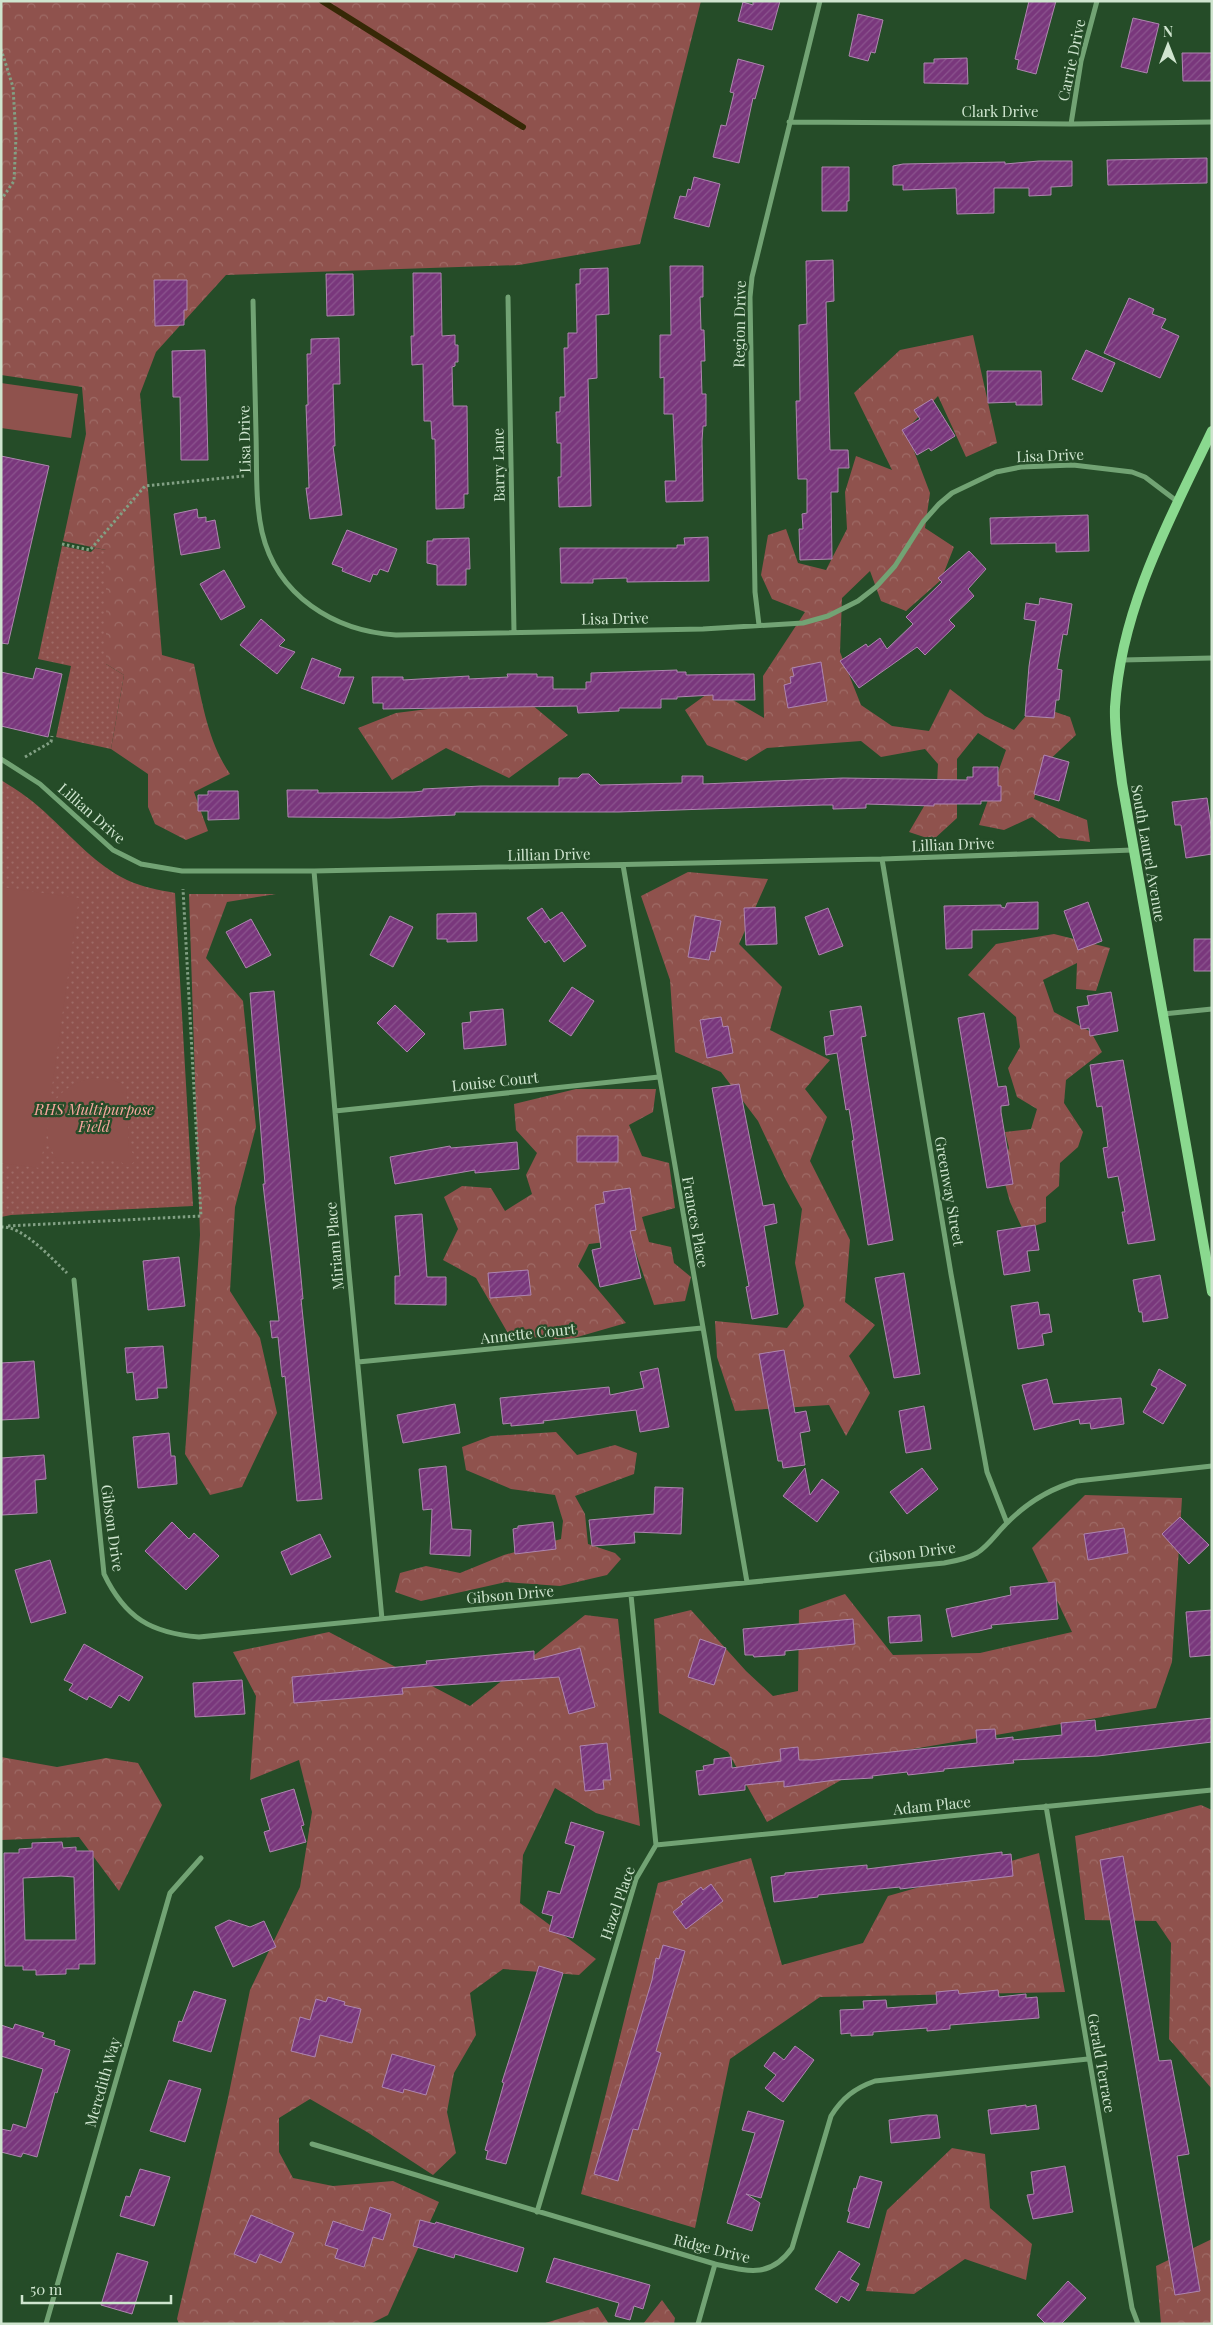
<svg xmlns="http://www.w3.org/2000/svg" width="1213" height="2325" viewBox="0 0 1213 2325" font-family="'Playfair Display',serif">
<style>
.grass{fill:url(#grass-dots)}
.forest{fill:url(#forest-crowns)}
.garden{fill:#8f524d}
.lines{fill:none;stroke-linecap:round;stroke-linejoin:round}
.stream{stroke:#362806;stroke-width:6}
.building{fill:url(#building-hatch);stroke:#ae86af;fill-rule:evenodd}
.path{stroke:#82a084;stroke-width:3;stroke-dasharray:2.5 2.5;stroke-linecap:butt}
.street{stroke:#72a374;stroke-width:5}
.secondary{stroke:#8ad98f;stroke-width:10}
.labels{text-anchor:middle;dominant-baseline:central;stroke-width:4.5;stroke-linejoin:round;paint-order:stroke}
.street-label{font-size:15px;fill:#cfe5cf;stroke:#254c28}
.park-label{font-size:15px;font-style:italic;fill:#f7a79f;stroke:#254c28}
</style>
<defs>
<pattern id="grass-dots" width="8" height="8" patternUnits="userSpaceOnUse" patternTransform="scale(1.25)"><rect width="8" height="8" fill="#8f524d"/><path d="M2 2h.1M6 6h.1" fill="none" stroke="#9e6b66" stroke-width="1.8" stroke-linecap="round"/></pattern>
<pattern id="forest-crowns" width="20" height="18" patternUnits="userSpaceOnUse" patternTransform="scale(1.25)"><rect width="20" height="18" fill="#8f524d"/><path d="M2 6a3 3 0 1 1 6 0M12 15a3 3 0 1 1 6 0" fill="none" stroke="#9e6b66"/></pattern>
<pattern id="building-hatch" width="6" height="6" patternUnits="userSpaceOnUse" patternTransform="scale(1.25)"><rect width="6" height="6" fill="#79377c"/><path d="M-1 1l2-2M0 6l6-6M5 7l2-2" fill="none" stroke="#8b548e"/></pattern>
</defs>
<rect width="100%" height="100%" fill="#254c28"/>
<!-- grass -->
<path class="grass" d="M62,546L91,552L95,548L106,550V664L124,675L111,749L56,737L71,666L38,659Z
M1,780C19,791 35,802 50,817C75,840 96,865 127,880C142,887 159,890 175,893L193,1206L11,1215L1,1217Z"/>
<!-- forest -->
<path class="forest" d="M1,1H701L640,244L519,265L226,275L156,352L140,394L162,655L194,664C202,702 208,742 230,774L194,792L208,831L186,840L155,824L148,807V774L111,749L124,675L106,664V550L63,541L86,434L82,387L1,375Z
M973,335L997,443L966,457L938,396L906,430L930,493L925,528L954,547L941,580L906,611L881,601L870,571L842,598L840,652L861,705L892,726L929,731L950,689L985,716L1014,730L1035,705L1070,717L1076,735L1044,765L1034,799L1087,820L1090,842L1059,838L1032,817L1004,830L979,825L1006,750L978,733L957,759V818L933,840L909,832L937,784L938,764L925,749L881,757L861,741L767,748L746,761L707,745L685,710L714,689L764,718L763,676L805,612L772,599L761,575L768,535L786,529L798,563L826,570L847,529L845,492L856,456L892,470L854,393L900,350Z
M531,704L568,735L509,778L446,748L392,780L358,728L396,713L460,705Z
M688,872L768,879L739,944L782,987L770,1030L830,1060L805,1089L827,1117L810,1161L850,1240L845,1302L875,1325L849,1356L870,1393L846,1436L829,1405L735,1411L717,1357L715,1321L787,1328L804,1306L795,1263L802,1209L786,1180L758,1121L721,1072L675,1052L670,980L641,896Z
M189,894H276L227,902L206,958L243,1001L256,1127L235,1207L230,1291L260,1338L277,1413L242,1487L210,1495L185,1454L200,1235Z
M1054,934L1110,948L1096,991L1076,989L1077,963L1043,980L1054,1012L1091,1032L1102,1052L1066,1080L1064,1103L1083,1132L1078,1147L1060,1163L1059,1186L1046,1197V1222L1023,1230L1010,1202L1001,1169L1009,1148L1005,1132L1031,1129L1037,1109L1017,1097L1008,1068L1020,1047L1016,1017L968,975L996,944Z
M576,1089H656L653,1112L629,1125L642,1156L669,1163L675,1208L642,1217L649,1242L671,1247L674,1263L691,1277L685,1301L654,1305L631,1239L589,1244L578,1266L626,1323L567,1340L509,1335L476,1278L443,1260L458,1229L444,1197L462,1186L491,1188L505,1211L532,1194L526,1175L537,1153L516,1130L514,1104Z
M556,1432L577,1455L615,1445L637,1453L634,1474L575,1496L585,1514L588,1544L615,1553L621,1559L607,1575L560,1586L506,1582L421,1601L395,1592L400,1573L426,1566L460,1573L504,1555L561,1539L563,1521L555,1495L511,1489L466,1470L462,1447L491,1436Z
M1085,1495L1182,1498L1172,1662L1156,1708L889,1753L767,1822L728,1752L659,1713L654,1619L691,1610L746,1671L773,1696L798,1691L799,1610L845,1594L893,1655L980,1653L1072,1632L1032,1548Z
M585,1615L618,1619L640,1826L596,1813L555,1788L523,1855L520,1903L596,1959L579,1975L503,1969L470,1993L476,2035L454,2073L447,2112L456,2153L433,2175L367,2132L310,2099L279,2118V2152L293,2178L333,2186L393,2181L439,2202L388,2315L370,2324H179L177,2319L228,2098L250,1990L300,1887L312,1812L299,1760L250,1780L256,1696L233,1652L329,1632L470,1706Z
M1,1757L57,1767L106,1758L138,1763L162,1805L119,1891L79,1837L1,1840Z
M1201,1805L1212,1810V2089L1169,2039L1171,1943L1156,1921L1085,1920L1075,1836Z
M1039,1853L1065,1992L820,1997L730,2059L695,2228L581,2194L658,1883L751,1858L782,1965L863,1943L888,1896Z
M952,2148L985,2154L990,2208L1032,2244L1026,2280L965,2259L914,2294L866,2291L887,2210Z
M1212,2239V2324H1161L1156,2266Z
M662,2300L675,2318L674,2324H643Z
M598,2307L609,2324H542Z"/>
<!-- garden -->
<path class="garden" d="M1,383L78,394L71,438L1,428Z
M1,887L79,898L47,1122C49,1117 51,1107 55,1101C71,1078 103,1072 126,1086L129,1148L137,1159L128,1167L118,1160L58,1162L49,1145L47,1127L40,1168L1,1163Z"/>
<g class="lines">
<!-- stream -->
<path class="stream" d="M322,1L523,127"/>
</g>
<!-- building -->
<path class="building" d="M753,1H780L772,30L738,21L743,2L753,5Z
M1029,1H1056L1036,74L1017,69L1019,60L1015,59Z
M858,14L883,20L875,53L871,52L868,61L849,56Z
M1133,18L1159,24L1147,73L1121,67Z
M1182,53H1212V81H1183Z
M967,58L968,84L924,83V63H934V59Z
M738,59L764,66L755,99L753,98L739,163L713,157L721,125L726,126L734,93L730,92Z
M1207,158V183L1108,185L1107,160Z
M1039,161H1072V186L1051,187V195L1029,196V188H994V213L957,214L956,188L903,190V185H893V166L903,164L1005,162V164Z
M822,167H849V201H847V211H822Z
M694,177L720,184L709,227L674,218L680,196L686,197L688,189L691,190Z
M833,260L834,301L826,302L830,450H848L849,468H838V492H831L832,559L800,560L799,529H803L802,514L807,513V479H798L796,401H800L799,325L807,324L806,261Z
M670,266H703V297H700L701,330H704L705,361H701L702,394H706V426H703L702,441L703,501L666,502L665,481H676L673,414H664V377L660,378V335H671Z
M608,268L609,314L596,315L597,378L588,379L591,506L559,507L558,477H561V443H557L556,412H560V397H565L564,348H568V333H577L576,284H580V269Z
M413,273H441L442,336L455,335V345H458V362H455V366L452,367L453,406H467L468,494H464V508L436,509L435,439H432L431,421H424L423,364L412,365L411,336H414Z
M326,274H353L354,315L327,316Z
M154,280H187V310H184V325L155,326Z
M1129,298L1154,309L1152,314L1166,319L1161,328L1179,336L1160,378L1104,353Z
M339,338L340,384H333L335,446H333L342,515L310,519L306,488H309L306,405H308L307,354H311V339Z
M205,350L208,460H181L180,397H173L172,351Z
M1086,350L1115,363L1102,392L1072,379Z
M987,371H1041L1042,405H1016V402L988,403Z
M932,399L955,436L931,451L929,448L917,455L902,430L920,419L914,410Z
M1,456L49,466L8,644L1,643Z
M197,509L198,518L206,517V522L215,520L220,548L181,555L174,514Z
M1088,515L1089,551L1056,552V543L991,544L990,518Z
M347,530L397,549L388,572L380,569L377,575L373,574L370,582L342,571L343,568L332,564Z
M708,537L709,581L627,582V578L593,579V583H561L560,548H677V545H685L684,538Z
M469,538L470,569H466V585H437V565L427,563V541H433V539Z
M969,551L986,569L968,589L974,596L949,620L955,626L925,655L917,647L859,688L840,661L866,644L868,647L880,638L887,649L913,624L906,617L942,582L938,578Z
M224,570L245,607L221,620L200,584Z
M1040,598L1072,604L1067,635L1063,634L1057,669L1062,670L1059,700H1056L1054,718L1025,716L1029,666L1036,621L1024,619L1026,603L1039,605Z
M261,619L285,640L279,646L295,652L277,674L240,645Z
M312,658L341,669L338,677H354L344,704L301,688Z
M821,662L827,701L788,708L784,685L791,683L790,677L794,676L792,668Z
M36,668L62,674L48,737L1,726V672L33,679Z
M677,670V672H686V675L754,674L755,700H713V695L677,697V699H661V708H619V711L578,713L577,706L383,709V703H373L372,677H403V680L469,676V679L508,677L507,674H537V677H553V689H586V682H591V673Z
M1044,755L1069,762L1059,801L1034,794Z
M973,767H998V786H1001V801H981V804H934V806L866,804V808L833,809V805H823L619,812H455V815L389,818L288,817L287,790H318V793L414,792L423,791V789L481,786H559V778H578L582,774H589L600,785L682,783V776H703V784L843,778L967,780V777H973Z
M208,791H238L239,819L208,820V811H198V795H208Z
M1207,798L1212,833V854L1186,858L1181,825H1175L1172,802Z
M1038,902V929L972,930V948L946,949L944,906L1001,905V907L1005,908L1007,903Z
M1088,902L1102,941L1078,950L1064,911Z
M775,907L777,944L746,945L744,908Z
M542,908L550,920L562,912L586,946L564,962L549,940L545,943L527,918Z
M828,908L843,946L819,955L805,917Z
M476,913L477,941L447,942V939H437V914Z
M390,916L413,927L393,967L370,955Z
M695,916L721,921L715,952L711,951L709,960L688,957Z
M251,919L271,955L246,968L226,932Z
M1194,939H1212V971H1194Z
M572,987L594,1001L571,1036L549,1021Z
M274,991L303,1299H301L322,1499L297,1501L285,1376L282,1377L278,1337L272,1338L270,1321H279L263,1184H265L250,993Z
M1111,992L1118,1031L1090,1036L1089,1028L1081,1029L1077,1007L1089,1005L1087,996Z
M395,1005L425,1034L407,1052L377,1023Z
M861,1006L866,1036L861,1037L893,1240L868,1245L852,1141L854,1140L849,1109L846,1110L837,1053L826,1055L824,1037L834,1035L830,1011Z
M503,1009L506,1045L464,1049L462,1023L471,1022L470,1012Z
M984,1013L998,1087L1006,1086L1009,1105L1001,1106V1112L1013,1184L987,1188L958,1018Z
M721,1017L723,1027L728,1026L733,1053L707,1058L700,1020Z
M1123,1060L1155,1240L1128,1244L1122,1212H1125L1118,1176L1108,1178L1103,1148L1108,1147L1102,1106L1097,1107L1090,1065Z
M739,1084L763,1206L774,1204L777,1223L764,1226L778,1314L752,1319L746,1287L749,1286L712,1088Z
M577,1136H618V1162H577Z
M517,1142L519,1169L475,1173V1170L395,1184L390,1157L450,1146L451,1148Z
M630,1188L636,1230L630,1231L641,1278L600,1287L592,1250L601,1248L595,1205L605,1203L603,1192Z
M422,1214L427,1277H446V1305L395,1304V1276H400L395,1216Z
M1035,1225L1039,1250L1027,1251L1030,1271L1004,1275L997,1231Z
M179,1257L185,1306L148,1310L143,1261Z
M528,1270L531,1295L490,1298L488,1273Z
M904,1273L920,1374L894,1378L875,1278Z
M1160,1275L1168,1318L1143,1322L1142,1312H1139L1133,1280Z
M1038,1302L1040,1315L1049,1314L1052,1332L1042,1334L1044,1345L1018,1349L1011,1306Z
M163,1346L167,1388H157L158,1398L136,1400L133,1372L127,1373L125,1348Z
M784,1350L795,1413L806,1411L810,1431L800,1433L805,1465L783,1468L782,1461H778L759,1354Z
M34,1361L39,1418L1,1420V1363Z
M658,1368L669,1427L640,1432L636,1410L543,1421L544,1423L511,1426V1423L503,1424L500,1398L609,1387L610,1395L644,1388L640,1372Z
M1159,1369L1186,1385L1163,1424L1143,1412L1157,1388L1151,1385Z
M1047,1379L1053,1404L1121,1398L1124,1424L1091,1429L1090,1423L1080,1424L1079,1419L1034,1430L1022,1385Z
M455,1404L460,1433L403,1443L397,1415Z
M924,1406L931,1449L906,1453L899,1411Z
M169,1433L171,1456H175L177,1484L138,1488L133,1437Z
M44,1455L46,1479L35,1480L37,1513L2,1515L1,1458Z
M446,1466L452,1529L471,1530L470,1556L430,1554L432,1509L423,1510L419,1469Z
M805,1468L810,1495L822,1479L839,1492L817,1522L783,1496Z
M922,1468L938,1489L907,1514L890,1492Z
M655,1487L683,1488L681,1534L634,1532L635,1543L592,1546L589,1520L654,1514Z
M1180,1517L1209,1545L1189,1564L1162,1534Z
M172,1522L189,1539L194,1533L219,1556L186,1590L145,1551Z
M553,1522L556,1549L515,1554L513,1529L518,1528V1526Z
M1124,1528L1128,1553L1088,1560L1084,1534Z
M320,1534L331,1557L291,1575L281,1552Z
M50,1560L66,1613L31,1623L15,1570Z
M1055,1582L1058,1619L991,1625L992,1628L952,1637L946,1609L1011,1595L1010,1587Z
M1212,1610V1655L1190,1657L1186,1612Z
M920,1615L922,1641L890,1643L888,1617Z
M853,1619L855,1644L785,1651V1655L754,1657L753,1655H745L743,1629Z
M700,1639L726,1648L714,1685L688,1677Z
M84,1644L143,1677L129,1701L119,1695L111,1708L89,1696L87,1700L69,1690L73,1684L64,1680Z
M580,1648L595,1707L569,1714L559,1677L402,1688L403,1694L294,1703L292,1677L419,1665L427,1664L426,1661L534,1651V1660Z
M242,1680L245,1714L195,1717L193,1683Z
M1212,1718V1742L1098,1756L1013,1760L1014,1763L944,1769V1771L908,1775L907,1772L872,1776L873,1778L835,1780L784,1787V1781L745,1785V1790L699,1795L696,1771L704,1770L703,1766L714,1764V1759L731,1757L732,1768L781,1761L780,1749L798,1747L799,1760H814L977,1743L976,1730L995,1729L996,1739L1013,1737V1740L1062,1735L1061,1723L1095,1720L1096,1731Z
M607,1743L611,1780H603L604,1789L585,1791L580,1746Z
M294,1789L304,1825L301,1826L306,1842L270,1852L264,1832L270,1830L261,1799Z
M571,1822L604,1832L573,1938L549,1931L553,1916L542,1913L548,1891L560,1894L575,1846L565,1843Z
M62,1842L63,1848L76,1847V1851H93L95,1964H79V1969H66V1974L36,1975V1970H23V1966H5L4,1853H19V1849L32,1848V1843ZM61,1876L74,1877L76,1940H25L23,1878Z
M1002,1852V1855L1011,1854L1013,1876L900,1889V1887L818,1895V1897L774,1902L771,1877L785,1875V1873L867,1865V1869Z
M1123,1856L1159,2061L1171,2060L1189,2154L1177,2156L1200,2291L1175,2295L1100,1860Z
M711,1884L723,1901L686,1929L673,1912L683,1904L681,1902L701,1887L703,1890Z
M229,1920L250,1927L264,1921L276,1947L233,1967L215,1927Z
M663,1945L685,1951L656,2051L661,2053L638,2130L633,2129L618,2181L594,2174L652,1980L656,1958L659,1959Z
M539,1966L563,1973L506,2164L486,2159L488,2151L485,2150L504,2083L502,2082Z
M958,1990L959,1994L998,1990L999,1997L1026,1994V1998L1037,1997L1039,2018L950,2025V2029L927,2031V2028L873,2032V2035L851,2036V2033L841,2034L840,2010L864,2009L863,2001L886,2000L887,2008L937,2004L936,1992Z
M194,1991L226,2000L211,2052L173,2041L179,2021L182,2022Z
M328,1997L345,2002L344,2005L361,2009L352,2043L320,2035L315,2057L291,2051L300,2017L310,2020L316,1999L326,2002Z
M15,2024L44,2033L42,2037L55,2041L54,2045L70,2050L57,2093L55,2092L37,2157L23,2153L21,2157L1,2152V2129L11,2131L13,2124L26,2128L43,2069L1,2056V2025L13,2029Z
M795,2046L814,2060L783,2102L765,2088L776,2075L764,2066L774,2052L784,2060Z
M392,2054L435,2066L426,2095L404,2089L403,2093L382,2087Z
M169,2080L201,2089L185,2142L150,2131Z
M1026,2105V2107L1036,2105L1039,2129L991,2134L988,2110Z
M748,2111L784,2121L761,2198L746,2194L760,2203L752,2231L727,2223L755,2133L742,2130Z
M927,2115H937L940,2138L891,2143L889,2120Z
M1065,2166L1073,2212L1033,2219L1027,2195L1034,2194L1031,2172Z
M140,2169L170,2177L154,2226L120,2216L126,2196L130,2197Z
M860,2176L882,2182L869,2228L847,2222L850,2212L848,2211L854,2188L856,2189Z
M370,2207L391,2214L383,2240L373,2237L364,2267L335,2258L338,2249L325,2245L333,2221L363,2231Z
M251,2215L294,2233L281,2263L260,2254L256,2263L234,2254Z
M420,2220L435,2224L436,2222L524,2248L517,2272L455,2254L454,2258L413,2246Z
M839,2251L860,2264L850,2279L859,2284L849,2301L841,2296L837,2303L815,2289Z
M117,2253L148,2262L132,2314L101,2305Z
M554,2258L650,2285L643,2309L634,2306L630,2320L615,2316L619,2303L546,2282Z
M1068,2281L1086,2298L1061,2324H1046L1037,2315Z"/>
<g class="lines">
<!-- path -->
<path class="path" d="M1,49L13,87L16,137L14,181L1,200
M62,544L90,550L145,486L244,476
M25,757L51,742L52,736
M8,1226L201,1216L183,889
M1,1227C22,1225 52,1259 67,1273"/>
<!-- street -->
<path class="street" d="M789,122L1071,124L1212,122
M1071,124L1081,61L1097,1
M508,297L514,632
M253,301C254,346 255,390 256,434C257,466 255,501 262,532C277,596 334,631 396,635L703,629L803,623L828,616L858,601L876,587L895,566L923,522L939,504L952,493L996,472L1021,467L1073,465L1132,472L1145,477L1178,502
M759,625L755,592L750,297L752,277L820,1
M1122,660L1212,658
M1,759L40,784L113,850L141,864L182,871H314L882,859L1133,850
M882,859L951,1274L987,1472L1007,1523
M623,865L747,1582
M314,871L349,1272L382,1619
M1163,1014L1212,1009
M335,1111L659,1077
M74,1280L104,1574C125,1618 151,1633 199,1637L944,1563C956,1561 967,1559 977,1553C988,1546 996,1534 1005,1525C1025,1504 1049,1489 1077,1481L1212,1466
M358,1362L702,1328
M1046,1806L1132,2308L1138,2324
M656,1845L1212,1790
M312,2144L715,2264C747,2271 770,2279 792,2248L831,2116C842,2098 855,2088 875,2081L1088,2059
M537,2212L636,1879L656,1845L631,1595
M46,2324L170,1893L201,1858
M698,2324L715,2264"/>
<!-- secondary -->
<path class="secondary" d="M1212,431C1170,519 1121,608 1115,707C1114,732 1119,758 1122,783L1212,1292"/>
</g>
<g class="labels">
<!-- street labels -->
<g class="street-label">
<text transform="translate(1071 60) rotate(-78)">Carrie Drive</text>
<text x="1000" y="111">Clark Drive</text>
<text transform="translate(739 324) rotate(-89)">Region Drive</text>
<text transform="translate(244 439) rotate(-91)">Lisa Drive</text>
<text transform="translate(1050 455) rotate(-2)">Lisa Drive</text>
<text transform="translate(498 465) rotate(-91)">Barry Lane</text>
<text transform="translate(615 618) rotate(-1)">Lisa Drive</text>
<text transform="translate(92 813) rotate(41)">Lillian Drive</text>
<text transform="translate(953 844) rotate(-2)">Lillian Drive</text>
<text transform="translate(1149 853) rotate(80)">South Laurel Avenue</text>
<text transform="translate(549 854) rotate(-1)">Lillian Drive</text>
<text transform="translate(495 1081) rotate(-6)">Louise Court</text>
<text transform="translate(950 1191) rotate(80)">Greenway Street</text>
<text transform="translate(696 1222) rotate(80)">Frances Place</text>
<text transform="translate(334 1246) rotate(-95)">Miriam Place</text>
<text transform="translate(528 1333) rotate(-6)">Annette Court</text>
<text transform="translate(113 1528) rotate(82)">Gibson Drive</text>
<text transform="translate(912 1552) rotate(-7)">Gibson Drive</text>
<text transform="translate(510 1594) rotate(-5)">Gibson Drive</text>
<text transform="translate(932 1805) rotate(-6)">Adam Place</text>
<text transform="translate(617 1903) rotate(-71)">Hazel Place</text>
<text transform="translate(1102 2063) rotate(80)">Gerald Terrace</text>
<text transform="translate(102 2082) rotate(-74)">Meredith Way</text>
<text transform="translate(712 2248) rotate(14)">Ridge Drive</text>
</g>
<!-- park labels -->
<g class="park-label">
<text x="94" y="1109">RHS Multipurpose<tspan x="94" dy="17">Field</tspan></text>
</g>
</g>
<!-- border -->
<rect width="1213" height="2325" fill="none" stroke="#cfe5cf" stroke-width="5"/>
<!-- north arrow -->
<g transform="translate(1168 45)" stroke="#254c28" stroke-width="4" paint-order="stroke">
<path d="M0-4L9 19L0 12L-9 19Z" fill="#cfe5cf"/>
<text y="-8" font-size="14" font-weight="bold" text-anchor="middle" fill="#cfe5cf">N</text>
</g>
<!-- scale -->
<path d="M22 2295v8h149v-8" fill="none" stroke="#cfe5cf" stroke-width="2.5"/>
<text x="30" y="2295" font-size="15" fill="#cfe5cf" stroke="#254c28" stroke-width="4" paint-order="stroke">50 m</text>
</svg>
